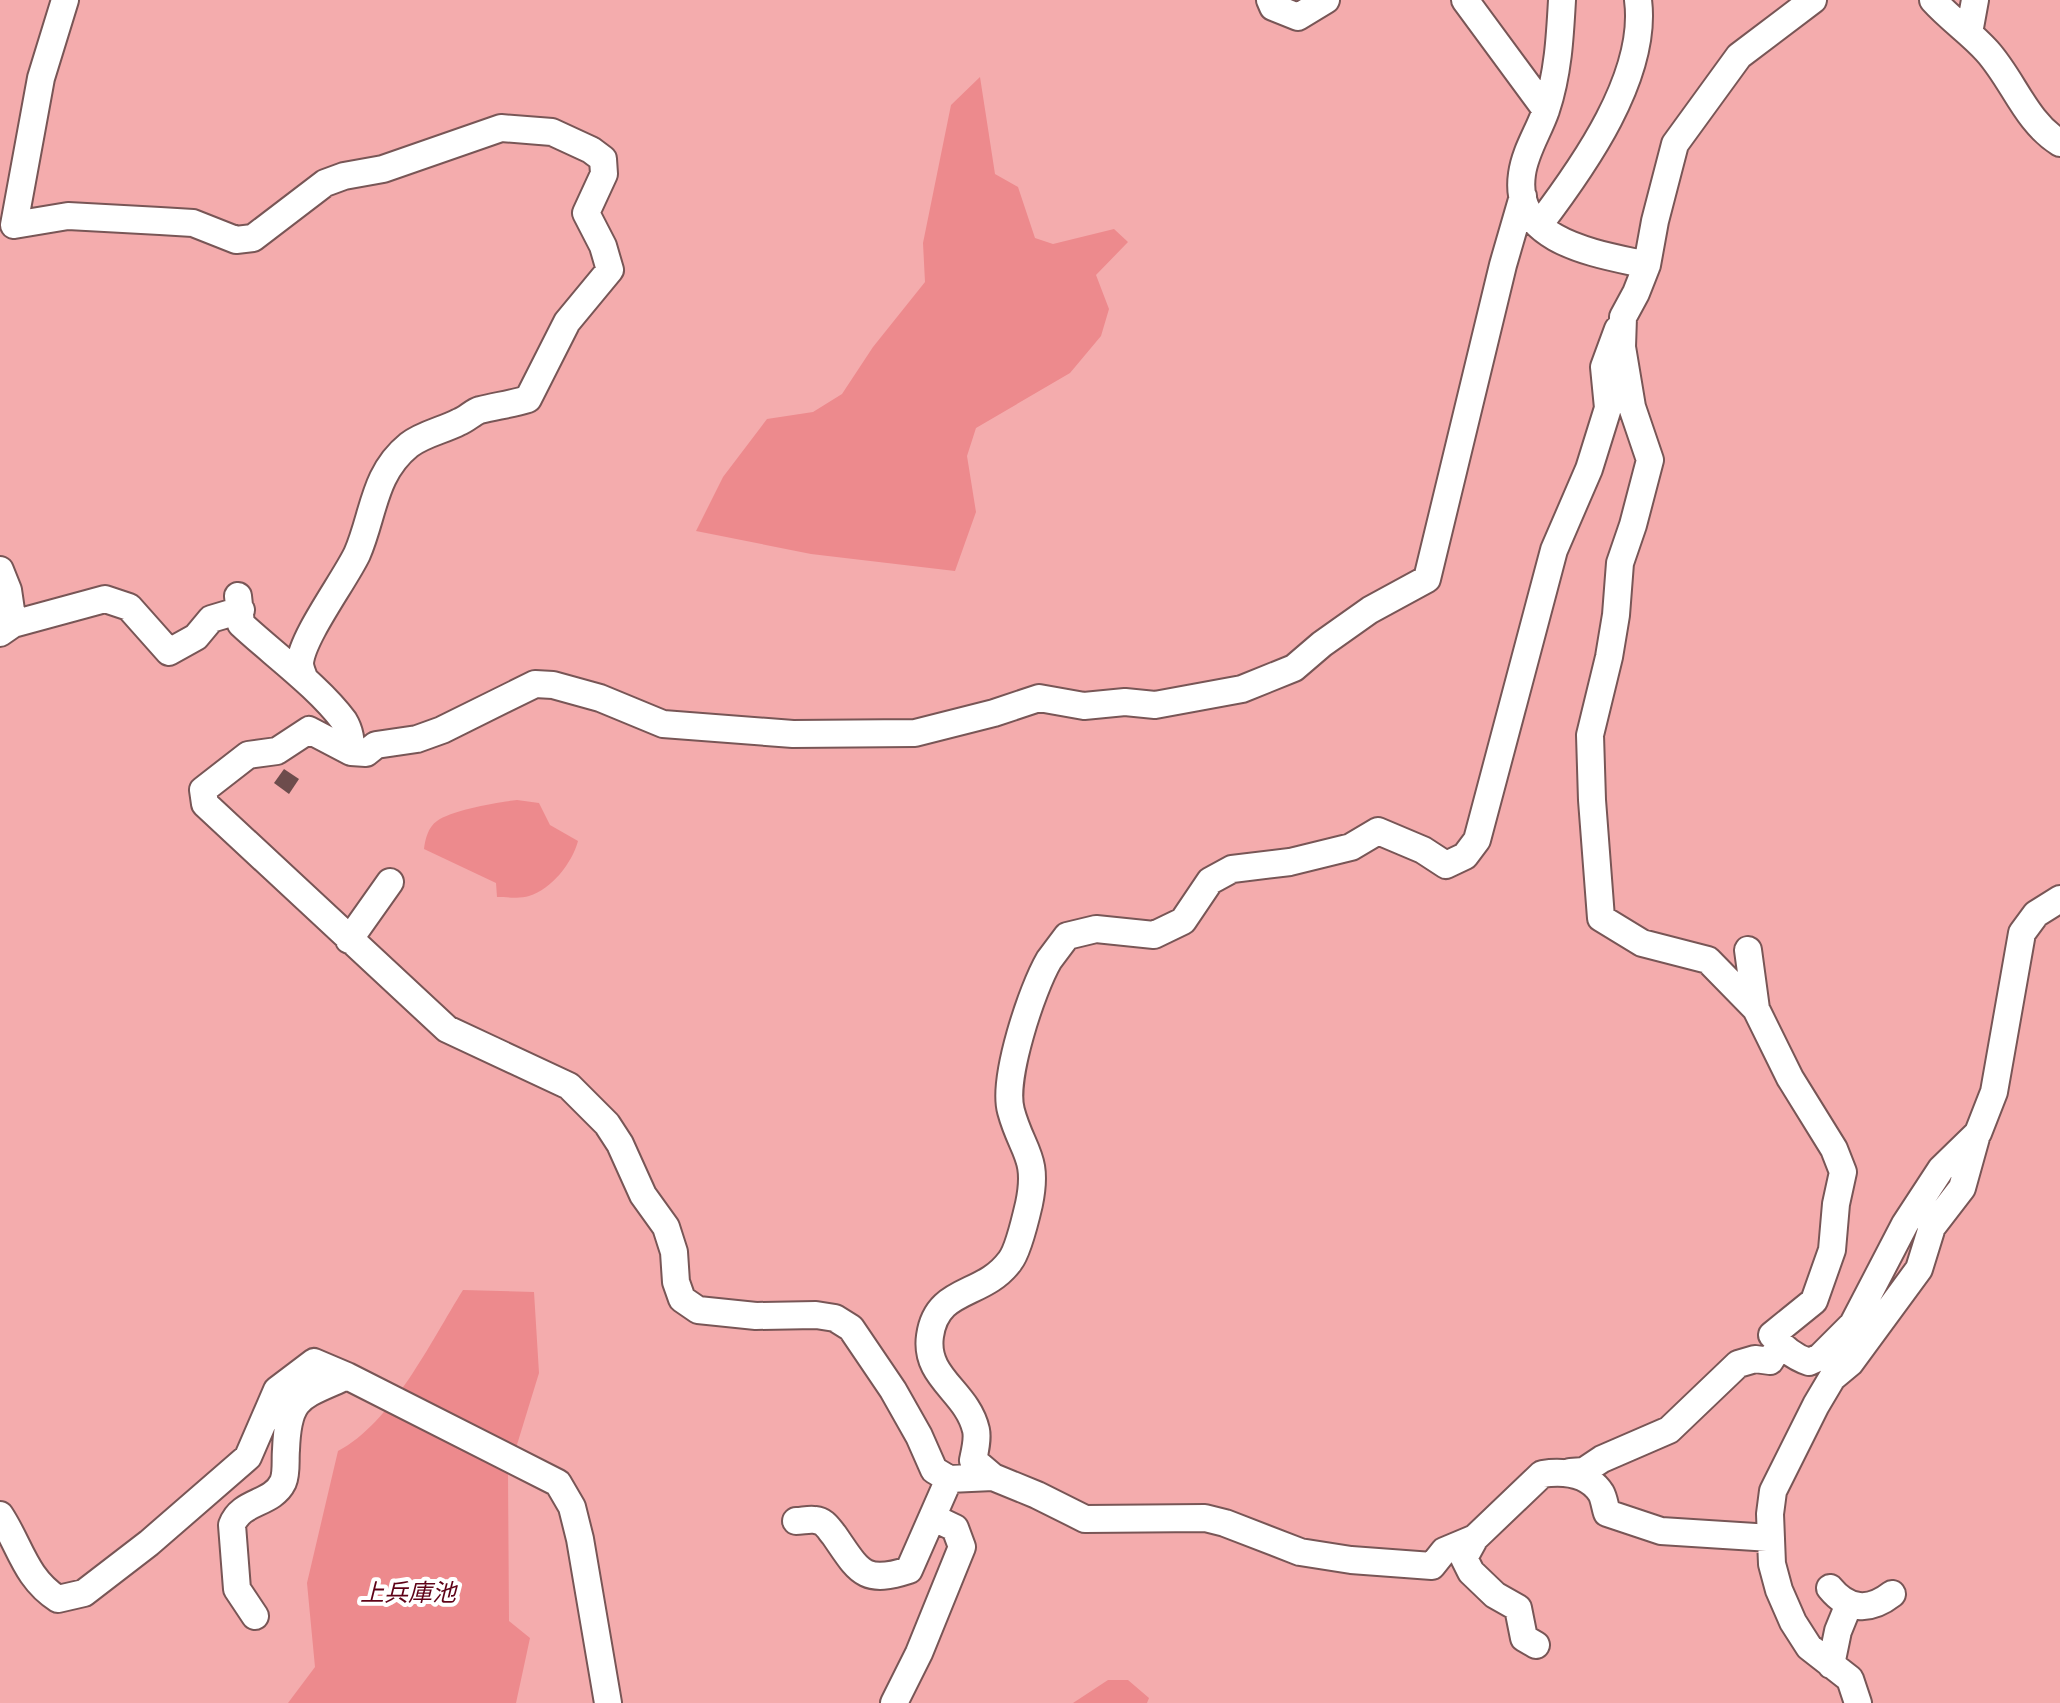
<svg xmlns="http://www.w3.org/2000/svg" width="2060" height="1703" viewBox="0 0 2060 1703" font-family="Ubuntu,'Noto Sans JP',sans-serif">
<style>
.green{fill:#f4acad}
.water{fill:#ed8a8d}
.building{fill:#6d4c4c}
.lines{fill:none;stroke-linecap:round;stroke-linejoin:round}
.minor-casing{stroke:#785656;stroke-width:30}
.minor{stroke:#fff;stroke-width:26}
.labels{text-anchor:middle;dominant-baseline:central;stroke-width:8;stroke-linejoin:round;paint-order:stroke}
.water-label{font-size:24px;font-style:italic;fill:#5e0217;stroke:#fff}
</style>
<rect width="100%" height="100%" fill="#fddddc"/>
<!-- green -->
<path class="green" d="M0,0H2060V1703H0Z"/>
<!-- water -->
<path class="water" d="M980,77L995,174L1018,187L1035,238L1053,244L1114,229L1128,242L1096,275L1109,309L1101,336L1070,373L976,428L967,456L976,512L955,571L811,554L696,531L723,477L767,419L813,412L842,394L873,347L925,282L923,243L951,105Z
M517,800L539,803L550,825L578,841C572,863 552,889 529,896C521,899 506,897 497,897L496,883L424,849C425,840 428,827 437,821C451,810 499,802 517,800Z
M463,1290L534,1292L539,1373L508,1474L509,1621L530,1638L516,1703H288L315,1667L307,1583L338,1451C392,1423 431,1341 463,1290Z
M1108,1680H1128L1149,1698L1147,1703H1073Z"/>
<!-- building -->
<path class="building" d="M284,769L299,779L289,794L274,783Z"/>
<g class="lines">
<defs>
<path id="minor" d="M65,0L41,78L14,225L68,216L160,221L193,223L236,240L253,238L325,183L344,176L383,169L501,128L552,132L591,150L603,159L604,174L586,213L603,246L610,270L567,322L528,399C512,404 496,406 480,410C473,412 467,419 459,422C444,430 423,434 409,445C373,474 374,515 357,554C344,581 302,637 300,663C300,668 303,675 305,680
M1270,0L1273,7L1298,17L1326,0
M1465,0L1546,110
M1562,0C1560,37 1558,74 1546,110C1539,131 1525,151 1522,174C1512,243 1599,254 1647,265L1636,293L1623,317L1622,347L1632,407L1650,460L1633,525L1620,563L1616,615L1609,657L1590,735L1592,800L1601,918L1642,943L1708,960L1756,1009L1790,1078L1834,1149L1843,1172L1836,1204L1832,1250L1814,1301L1772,1335C1782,1347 1793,1357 1809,1362L1820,1357L1853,1324L1905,1224L1941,1169L1978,1133L1994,1092L2022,933L2036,914L2060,899
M1933,0C1950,19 1971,33 1987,51C2014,81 2025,121 2060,143
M1969,33L1975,0
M1523,196L1503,265L1427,579L1370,610L1322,644L1294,668L1242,689L1155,705L1125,702L1084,706L1039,698L994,713L915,733L793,734L663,724L600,698L553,685L535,684L442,730L417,739L376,745L366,753L351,752L309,730L277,751L248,755L203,790L205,804L447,1029L569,1086L607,1124L620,1144L643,1195L666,1227L674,1252L676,1282L682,1299L698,1310L756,1316L816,1315L835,1318L851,1328L893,1390L919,1436L934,1470L949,1479L993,1477L1037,1495L1085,1519L1205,1518L1225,1523L1300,1552L1351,1560L1432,1566L1444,1551L1475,1538L1542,1474C1563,1471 1588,1473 1601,1493C1604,1498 1605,1507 1607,1513L1661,1531L1771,1538
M1539,225C1583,167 1648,76 1638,0
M1647,265L1655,221L1675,144L1739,56L1813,0
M0,570L8,590L13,624L0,633
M238,596L241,624C272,653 319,687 344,721C350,731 351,740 351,752
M13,624L105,599L129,607L169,652L196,637L211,619L241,610
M349,940L390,882
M1748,950L1756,1009
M1838,1364L1832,1378L1850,1363L1919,1269L1932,1227L1962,1188L1977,1134
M1832,1378L1816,1405L1773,1491L1770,1514L1772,1564L1779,1590L1793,1622L1809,1647L1850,1679L1858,1703
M1570,1472L1584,1471L1602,1459L1669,1430L1738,1364L1755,1359L1770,1361L1780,1345
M993,1477L973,1460C975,1451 978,1439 976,1430C967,1391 924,1378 930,1336C937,1286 983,1298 1010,1261C1018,1251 1026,1217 1029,1204C1039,1156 1022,1152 1011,1111C1002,1079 1032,989 1049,960C1055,952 1061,944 1067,936L1096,929L1154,935L1183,921L1210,881L1232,869L1290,862L1351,847L1378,831L1423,850L1446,865L1465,856L1477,840L1554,550L1589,469L1608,408L1604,367L1618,329
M0,1515C20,1545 25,1578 58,1599L84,1593L149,1543L248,1457L277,1390L314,1362L347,1376L558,1483L572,1507L580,1539L608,1703
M796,1521C802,1521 809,1519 815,1520C825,1521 828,1528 834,1535C859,1571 863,1585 909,1570L949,1479
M1475,1538L1464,1558L1471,1572L1495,1595L1518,1608L1524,1638L1536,1645
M1830,1588C1848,1610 1869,1612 1892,1594
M255,1616L237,1589L232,1525C241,1500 272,1505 283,1482C287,1473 285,1460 286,1450C288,1395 301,1397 347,1376
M1831,1665L1838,1631L1849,1604
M894,1703L919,1653L962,1547L955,1528L934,1518"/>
</defs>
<!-- minor casing -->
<use href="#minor" class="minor-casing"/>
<!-- minor -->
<use href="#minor" class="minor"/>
</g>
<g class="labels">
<!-- water labels -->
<g class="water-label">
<text x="408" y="1592">上兵庫池</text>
</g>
</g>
</svg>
